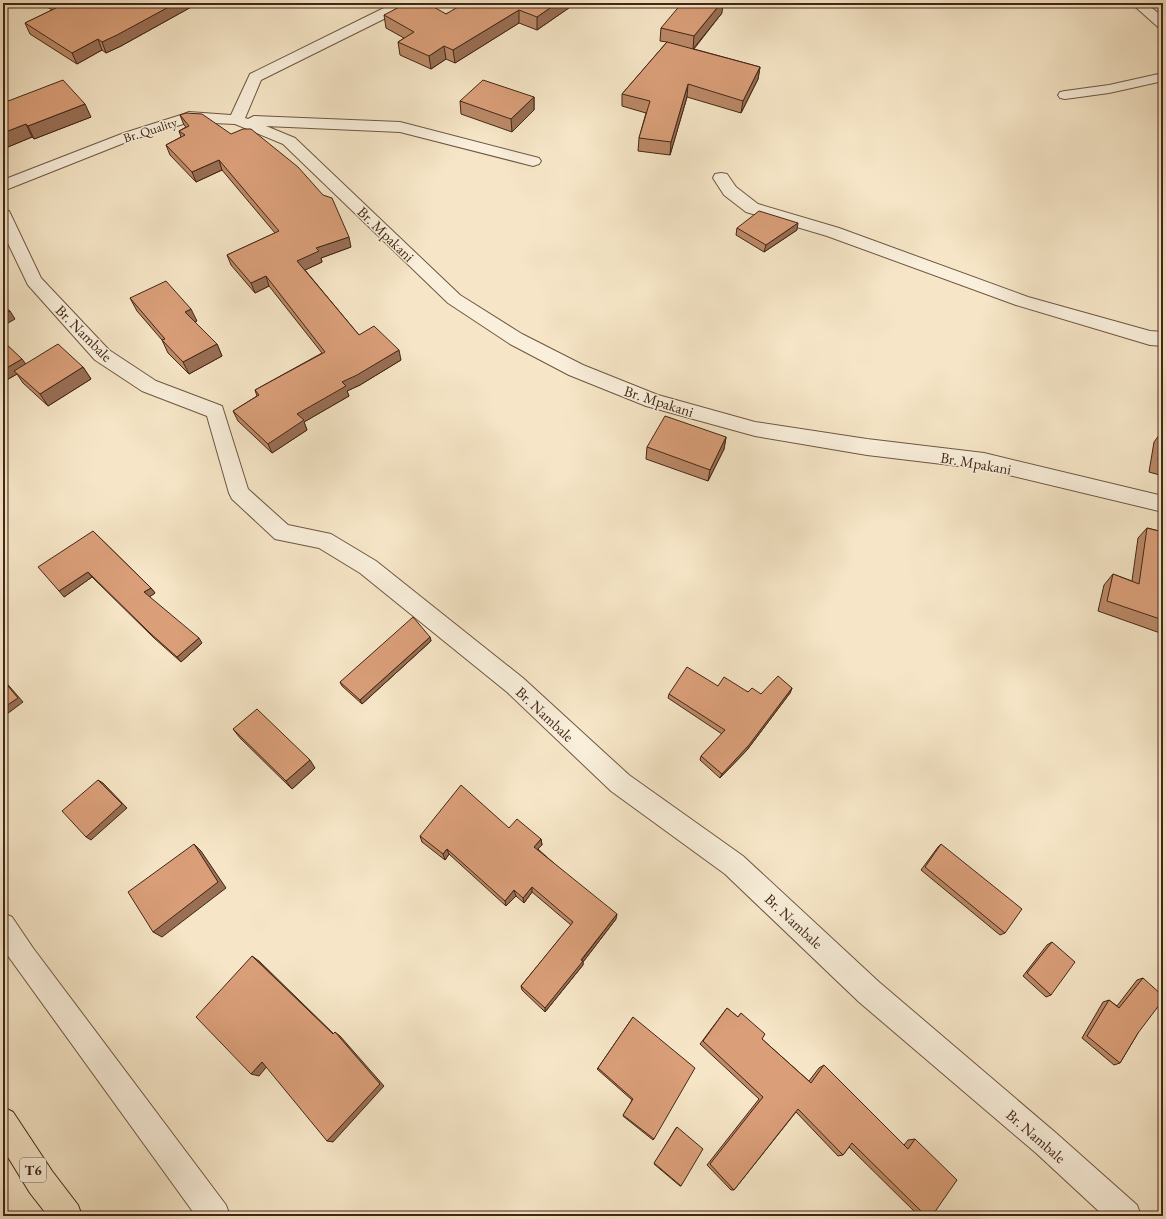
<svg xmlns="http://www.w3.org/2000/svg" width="1166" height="1219" viewBox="0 0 1166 1219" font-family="'EB Garamond',serif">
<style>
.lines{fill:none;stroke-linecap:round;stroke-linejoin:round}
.minor-casing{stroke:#6f5642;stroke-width:2}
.trunk-casing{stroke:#422615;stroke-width:2}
.minor{fill:#f9efdb;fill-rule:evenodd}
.trunk{fill:#f6e6c7;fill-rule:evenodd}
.wall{fill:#bb8968;stroke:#422615}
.shaded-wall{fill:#996f55;stroke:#422615}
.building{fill:#da9f79;stroke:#422615}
.labels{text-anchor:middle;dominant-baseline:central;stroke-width:3;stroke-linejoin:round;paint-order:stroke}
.far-street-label{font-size:13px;fill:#422615;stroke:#f9efdb}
.shield{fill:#f9efdb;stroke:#796250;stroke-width:1}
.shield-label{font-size:14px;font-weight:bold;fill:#422615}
.street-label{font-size:15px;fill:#422615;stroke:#f9efdb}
</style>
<rect width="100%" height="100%" fill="#f6e6c7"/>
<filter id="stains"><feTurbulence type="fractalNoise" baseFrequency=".005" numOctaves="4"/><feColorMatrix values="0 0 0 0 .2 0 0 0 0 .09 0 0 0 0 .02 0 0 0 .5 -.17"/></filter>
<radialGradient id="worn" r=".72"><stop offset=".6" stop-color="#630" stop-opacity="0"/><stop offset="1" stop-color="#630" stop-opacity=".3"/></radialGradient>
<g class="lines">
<defs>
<path id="minor" d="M394,3H412L410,6L261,80L245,118L248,119L254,116L400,122L539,158L541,161L539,164L533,166L400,132L266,126L295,138L460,295L522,334L583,365L658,395L755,422L867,439L984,453L1163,496V512L984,469L867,455L755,436L646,406L569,375L510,344L448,303L283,144L235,124L190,122L134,139L3,191V180L124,133L184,114L189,112L231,115L250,74Z
M1131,3H1146L1163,17V28L1158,27Z
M1163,73V81L1109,93L1065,99L1060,98L1058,95L1060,92L1065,91L1109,85Z
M721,173L727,174L736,187L758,204L839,228L1028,297L1150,331L1163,332V346L1150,345L1016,305L827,236L746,212L724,195L713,178L715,174Z
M3,210L9,211L11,215L41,278L109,350L156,381L222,406L248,489L288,525L331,534L376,561L523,678L629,775L743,856L879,982L1056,1133L1137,1205L1141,1216H1104L1036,1153L859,1002L725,874L611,791L507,692L360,573L319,548L275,539L232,499L229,493L207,416L142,391L95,360L28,285L3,233Z
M3,913L12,917L33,948L226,1205L230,1216H196L3,949Z"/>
<path id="trunk" d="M3,1107L13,1112L52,1171L78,1205L82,1216H48L30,1193L3,1149Z"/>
</defs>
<!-- minor casing -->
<use href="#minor" class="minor-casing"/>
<!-- trunk casing -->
<use href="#trunk" class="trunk-casing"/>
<!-- minor -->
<use href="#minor" class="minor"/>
<!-- trunk -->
<use href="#trunk" class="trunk"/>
</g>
<!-- wall -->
<path class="wall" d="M41,3H192L193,6L121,46L106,53L102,50L77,64L30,34L25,23L52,10Z
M576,3L537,30L519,23L455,63L446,59L431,69L400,55L398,42L404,38L386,28L384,15L446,14L465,5Z
M722,13L694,49L760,67L758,79L741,113L687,97L670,155L638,151L639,138L646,113L622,106V94L667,42L660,41L661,28Z
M534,97V110L512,132L461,114L460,101Z
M3,103L91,117L34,139L32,137L3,149Z
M180,115L351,247L321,258L322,262L305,270L359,335L401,360L360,385L347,391L349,396L304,422L307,430L272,453L238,421L233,411L257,396L255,390L322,353L269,286L255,293L231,265L227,255L275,233L222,170L196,182L170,155L166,145L181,137L179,131L186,127L184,125Z
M737,228L797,230L764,252L736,235Z
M130,298L197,321L195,322L217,344L222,356L189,374L168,353L162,340L137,311Z
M1163,304V315L1158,312Z
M3,341L26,364L83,367L91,379L48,406L23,383L17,374L3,382Z
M1163,430V476L1149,472L1154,442Z
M726,437L724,449L708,481L646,459L647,447Z
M1147,528L1163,532V634L1098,611L1104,585L1113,574L1132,581L1138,538Z
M93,531L151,588L155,593L149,597L202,643L181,662L154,638L92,577L64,597Z
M430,637L431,641L362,704L342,686L340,682Z
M718,686L761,694L792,688L790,693L747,750L720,778L700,760L701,756L722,734L668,698L669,694Z
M233,729L315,768L292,789L240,738Z
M509,828L541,839L542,845L538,849L616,919L583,962V965L545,1012L522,990L521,986L571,925L532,892L524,903L516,896L506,906L449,854L445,860L422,842L420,836Z
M941,844L1005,933L1000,935L921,870L938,847Z
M1052,942L1051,995L1046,997L1023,976L1047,945Z
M1143,978L1138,1033L1120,1063L1114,1065L1082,1038L1103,1002L1109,1000L1117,1006L1137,980Z
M727,1008L738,1017L741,1013L762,1039L809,1081L819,1068L824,1065L904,1145L908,1140L915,1139L932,1216H919L849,1147L843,1155L838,1156L796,1112L734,1190H731L707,1165L759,1099L700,1044Z
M633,1017L654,1139L653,1140L623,1116L632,1100L597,1069L598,1068Z
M677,1127L681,1186H680L654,1164L676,1128Z"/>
<!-- shaded-wall -->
<path class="shaded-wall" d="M176,3H192L193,6L121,46L106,53L102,42Z
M557,3H576L537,30V17Z
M721,3H723L722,13L693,49L694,36Z
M519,10V23L455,63L453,50Z
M98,39L102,50L77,64L72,53Z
M444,46L446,59L431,69L429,56Z
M760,67L758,79L741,113L743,101Z
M688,84L687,97L670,155L671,142Z
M534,97V110L512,132L511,119Z
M85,104L91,117L34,139L28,126Z
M26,124L32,137L3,149V133Z
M219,160L222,170L196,182L192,172Z
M798,223L797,230L764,252L766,245Z
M349,237L351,247L321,258L322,262L301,272L297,261L316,248Z
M266,276L269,286L255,293L251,283Z
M191,309L197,321L190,325L185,312Z
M10,311L15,319L3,326V314Z
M217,344L222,356L189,374L183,362Z
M399,350L401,360L360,385L347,391L349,396L304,422L307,430L272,453L268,444L297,414L342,382Z
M22,359L28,367L14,371L17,374L3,382V370Z
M83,367L91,379L48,406L40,394Z
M726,437L724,449L708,481L710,470Z
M88,572L92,577L64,597L59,591Z
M151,588L155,593L148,598L144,592Z
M430,637L431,641L362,704L360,700Z
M199,638L202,643L181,662L177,657Z
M3,679L23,702L3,717Z
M792,688L790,693L747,750L720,778L722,774Z
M310,760L315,768L292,789L286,781Z
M98,780L103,783L127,808L91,840L86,837Z
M541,839L542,845L535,852L534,847Z
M194,844L201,851L226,888L162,937L153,932Z
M447,849L449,854L445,860L443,854Z
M532,887V892L524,903L523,898Z
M514,890L516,896L506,906L505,901Z
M617,914L616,919L583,962V965L545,1012V1008Z
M252,956L259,961L338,1038L333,1034Z
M335,1032L340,1036L384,1086L333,1142L327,1141Z
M262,1062L269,1064L259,1076L251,1074Z"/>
<!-- building -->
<path class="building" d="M52,3H176L117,35L102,42L98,39L72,53L25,23L58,7Z
M407,3H427L446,14L463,4L465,5L468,3H557L537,17L519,10L453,50L444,46L429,56L398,42L414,32L384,15Z
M682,3H721L694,36L661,28Z
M667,42L760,67L743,101L688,84L671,142L639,138L650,101L622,94Z
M63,80L85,104L28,126L26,124L3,133V103Z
M483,80L534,97L511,119L460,101Z
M186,113L202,114L231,134L243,129H251L298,167L323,195L332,198L349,237L316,248L319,251L297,261L359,335L374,326L399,350L357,375L342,382L346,386L297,414L304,420L268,444L233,411L259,395L255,390L325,352L266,276L251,283L227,255L279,231L219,160L192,172L166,145L185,135L179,131L189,126L180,115Z
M759,211L798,223L766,245L737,228Z
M166,281L191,309L185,312L217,344L183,362L162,340L165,339L130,298Z
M3,305L10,311L3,314Z
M3,341L22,359L3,370Z
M58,344L83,367L40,394L14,371Z
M665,416L726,437L710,470L647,447Z
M1163,431V462L1158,460Z
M1147,528L1163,532V620L1107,601L1113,574L1139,584Z
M93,531L151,588L144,592L199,638L177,657L150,633L88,572L59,591L38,567Z
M413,617L430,637L360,700L340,682Z
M687,667L718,686L724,677L748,692L752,688L761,694L778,676L792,688L749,745L722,774L701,756L725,730L669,694Z
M3,680L18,698L3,708Z
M257,709L310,760L286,781L233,729Z
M98,780L122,804L86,837L62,811Z
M461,785L509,828L517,819L541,839L534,847L617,914L581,960L583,961L545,1008L521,986L573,922L532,887L523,898L514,890L505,901L447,849L443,854L420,836Z
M194,844L218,882L153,932L128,892Z
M941,844L1022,909L1005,933L925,867Z
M1052,942L1075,962L1051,995L1027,973Z
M252,956L333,1034L335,1032L380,1084L327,1141L262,1062L251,1074L196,1017Z
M1143,978L1163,996V1000L1138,1033L1120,1063L1087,1036L1109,1000L1119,1008Z
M727,1008L738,1017L741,1013L765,1034L762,1039L811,1083L824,1065L908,1149L915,1139L957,1180L932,1216H926L852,1143L843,1155L798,1109L734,1190L710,1164L763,1097L703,1041Z
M633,1017L695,1068L654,1139L623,1115L633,1099L598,1068Z
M677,1127L703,1149L681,1186L654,1163Z"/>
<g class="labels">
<!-- far-street labels -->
<g class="far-street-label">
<text transform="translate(150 130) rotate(-18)">Br. Quality</text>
</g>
<!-- shield labels -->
<rect class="shield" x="20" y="1158" width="26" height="24" rx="3"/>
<g class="shield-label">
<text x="33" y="1170">T6</text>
</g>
<!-- street labels -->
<g class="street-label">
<text transform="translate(386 234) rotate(44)">Br. Mpakani</text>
<text transform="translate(84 333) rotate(45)">Br. Nambale</text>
<text transform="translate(659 401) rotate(18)">Br. Mpakani</text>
<text transform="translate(976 463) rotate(10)">Br. Mpakani</text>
<text transform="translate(545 714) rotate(43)">Br. Nambale</text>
<text transform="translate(794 921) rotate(43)">Br. Nambale</text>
<text transform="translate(1036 1136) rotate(41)">Br. Nambale</text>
</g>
</g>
<!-- margin -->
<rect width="1166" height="1219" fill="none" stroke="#f6e6c7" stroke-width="16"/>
<rect x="4" y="4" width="1158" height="1211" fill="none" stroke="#422615" stroke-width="2"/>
<rect x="8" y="8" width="1150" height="1203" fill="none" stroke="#422615"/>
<rect width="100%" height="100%" filter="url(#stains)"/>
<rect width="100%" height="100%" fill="url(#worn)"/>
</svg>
